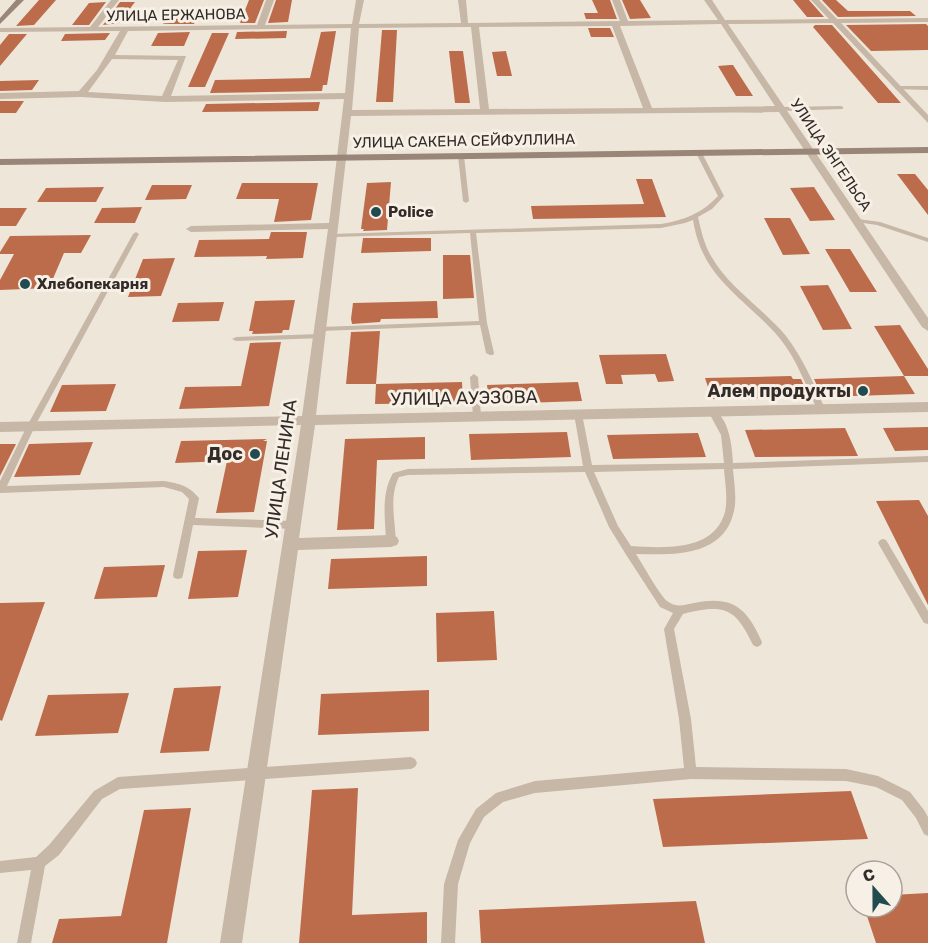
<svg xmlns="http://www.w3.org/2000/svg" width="928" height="943" viewBox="0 0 928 943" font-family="Rubik,sans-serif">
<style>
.building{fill:#bc6c4b}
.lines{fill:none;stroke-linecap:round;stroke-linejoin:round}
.lane{fill:#c6b7a7;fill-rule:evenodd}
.street{fill:#c6b7a7;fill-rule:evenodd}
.secondary{fill:#998679;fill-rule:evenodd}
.poi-dot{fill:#204b51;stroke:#f7f0e6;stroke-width:2}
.labels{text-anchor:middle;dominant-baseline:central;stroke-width:6;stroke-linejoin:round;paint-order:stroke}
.far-street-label{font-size:15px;fill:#332b27;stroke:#f7f0e6}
.far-poi-label{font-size:15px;font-weight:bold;fill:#332b27;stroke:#f7f0e6;text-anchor:start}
.poi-label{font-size:18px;font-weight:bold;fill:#332b27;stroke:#f7f0e6;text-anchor:end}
.street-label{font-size:18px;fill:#332b27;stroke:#f7f0e6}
</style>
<rect width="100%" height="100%" fill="#efe6da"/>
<!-- building -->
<path class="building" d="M39,0H56L34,25L16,26Z
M249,0H264L255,23H240Z
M276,0H292L288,22L268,23Z
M592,0H610L617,19H586L584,13H598Z
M622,0H640L651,18L630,19Z
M793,0H809L824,17H807Z
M822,0H836L848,11H910L916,16L838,17Z
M106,2L89,25H72L89,3Z
M120,2H135L119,23L103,25Z
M197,17L194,24H163L166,18Z
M926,24L928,26V50L871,51L846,25Z
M815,25H832L901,103H878L813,27Z
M588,28H610L614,37H591Z
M382,30H397L393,102H376Z
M287,31L286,38L235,39L237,32Z
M336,31L327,85H323L322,91L210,93L215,80L310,78L321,32Z
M190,32L184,46H151L158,33Z
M110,33L105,40L61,41L65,34Z
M212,33H229L205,87H188Z
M9,34H27L0,66V45Z
M449,51H463L470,103H455Z
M506,51L512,76H497L492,52Z
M730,65H733L753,96H736L718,66Z
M39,80L32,90L0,91V81Z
M0,101H24L16,113H0Z
M320,102L318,111L202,112L206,104Z
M897,174H915L928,190V215Z
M636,179H652L666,217L533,219L531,206L644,204Z
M391,182L387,230L363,231L364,229H361L367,183Z
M242,183H318L311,220L274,222L279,199H236Z
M152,185H192L186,199L145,200Z
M104,187L96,202H37L46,188Z
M814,187L835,220L810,221L790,188Z
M142,207L135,223H94L102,208Z
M0,208H27L16,226H0Z
M764,218H790L810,254L783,255Z
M271,232H307L303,258L266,259L267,256L194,257L199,240L269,239Z
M91,235L81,253H64L49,288L0,290V280L14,254H0V252L10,236Z
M363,238H431V251L361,253Z
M825,249H850L877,292H850Z
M443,255H470L474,298L443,299Z
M175,258L161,296L128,297L143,259Z
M828,285L852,329L823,330L800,286Z
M295,300L289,330H283L282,333L252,334L253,331H249L255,301Z
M437,301L438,318L381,319L380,322L352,324L351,319L353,303Z
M224,302L219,321L172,322L178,303Z
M900,325L928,369V376H904L874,326Z
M380,331L376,384H346L351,332Z
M281,342L269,406L179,409L185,387L241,386L250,343Z
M666,354L674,381L658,382L655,374L621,375L623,384H606L599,355Z
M791,376L793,379H801L809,397L712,399L705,378Z
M904,376L915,394L822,397L814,379Z
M462,382L463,403L375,404L376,384Z
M578,382L582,401L489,404L487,385Z
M116,384L106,411L50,412L62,385Z
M928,427V450L895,451L883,428Z
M845,428L858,456L755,457L745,430Z
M567,432L571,457L471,460L469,434Z
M698,433L706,457L613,459L607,435Z
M425,437V459L377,460L374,529L337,530L345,439Z
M267,439L263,441H267L254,512L216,513L227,461L175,463L181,441Z
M93,442L80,475L14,477L29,444Z
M0,444H16L0,476Z
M919,500L928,516V605L876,501Z
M247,550L238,597L188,599L198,551Z
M427,556V586L328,589L331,559Z
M165,565L157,597L94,599L104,567Z
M45,602L2,721L0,720V603Z
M494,611L497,660L437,662L436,613Z
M221,686L209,751L160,753L174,688Z
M429,690V731L318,735L321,694Z
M129,693L118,733L35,736L48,695Z
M358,788L352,915L427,912V943H299L312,790Z
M851,791L868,839L663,847L653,799Z
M191,808L167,943H52L59,919L121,916L144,810Z
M928,893V943H876L864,907H892V895Z
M696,901L705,943H481L479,910Z"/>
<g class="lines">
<!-- lane -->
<path class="lane" d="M897,86H928V90L895,89V87Z
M841,106L843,107V109L782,111L779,109L782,107Z
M699,151L702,153L724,196L712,209L698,217C701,230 704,244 711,256C729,288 763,308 786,336C803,358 814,384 825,409L824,411H818L817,409C806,386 797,360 781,340C757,310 721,289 704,255C698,243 695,232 693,220L685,223L661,228L476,233L487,323L494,353L493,355H490L486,353L480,325L321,331L317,329L321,327L479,321L470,233L333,237L330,235L331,234L661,224C684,220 701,214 718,196L696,153Z
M461,154L464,156L469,201L466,203L463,201L458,156Z
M858,219L880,222L928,238V242L877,225L856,222V220Z
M136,232L139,234L35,426L7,486L164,481C180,484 188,485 199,498L195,518L293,521L296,522L298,525L296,528L293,529L193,525L183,575L182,578L178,579L174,578L173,575L189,499L182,492L164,487L0,493V481L27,426L133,234Z
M320,334L324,336L323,338L236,341L232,339L236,337Z
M474,374L478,377L481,416L477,419L473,416L470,377Z
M712,408C729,418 732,444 733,463L928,456V462L733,469C734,483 737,498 734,511C724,557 674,555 636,554C643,565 659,594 667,601C676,608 684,605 694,603C733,595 747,608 762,642L761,645L757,647L753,645C735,607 724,604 683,614L674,629L691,719L696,767L846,769L878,776L910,792L924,810L928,817V836L924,834L916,818L902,800L876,787L846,781L691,779L535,793L503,802L484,817L470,843L458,884L455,943H441L444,884L458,840L476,809L496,793L535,781L684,768L679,719L664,629L673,613L660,607L625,553L609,527L585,472L408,475L399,477C389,497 395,520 396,541L394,544H388L386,541C385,517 381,494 393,473L408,469L583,466L574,414L578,411L582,414L592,465L724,463L721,435L708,411ZM724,469C725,483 728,498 725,512C714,552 664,548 631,546L618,526L594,472Z
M883,539L886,540L928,611V624L924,623L878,543L880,540Z
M411,757L415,759L417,763L415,767L411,769L120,789L102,799L59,855L45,866L31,943H17L31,870L0,873V861L36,857L49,845L94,791L118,777Z"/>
<!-- street -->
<path class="street" d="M111,0H119L98,27L257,25L266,0H274L265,25L352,24L356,0H364L359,24L461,23L458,0H466L468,23L620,21L612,0H620L628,21L718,20L704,0H712L725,20L829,19L811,0H819L837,19L928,18V22L841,23L928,115V123L833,23L728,24L928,318V331L922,327L779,112L351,116L316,415L928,402V412L315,425L299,538L391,535L397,537L399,541L397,545L391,547L298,550L242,943H220L301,425L0,432V422L302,416L328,229L191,232L186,229L191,226L329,223L344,99L165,102L81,97L0,99V93L79,91L97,70L120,31L0,32V28L90,27ZM721,24L775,106L652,108L620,26ZM612,26L643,108L489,109L479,27ZM465,27H471L480,109L352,110L359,28ZM351,28L345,93L171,96L186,56L115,55L128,31ZM112,59L178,60L162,96L88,92Z"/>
<!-- secondary -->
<path class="secondary" d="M16,0H24L0,24V18Z
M928,147V153L0,165V159Z"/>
</g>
<!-- markers -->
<g class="poi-dot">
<circle cx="376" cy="212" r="6"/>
<circle cx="25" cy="284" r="6"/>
<circle cx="863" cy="391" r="6"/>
<circle cx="255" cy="454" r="6"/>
</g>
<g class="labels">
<!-- far-street labels -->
<g class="far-street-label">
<text transform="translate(176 15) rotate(-1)">УЛИЦА ЕРЖАНОВА</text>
<text transform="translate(464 141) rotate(-1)">УЛИЦА САКЕНА СЕЙФУЛЛИНА</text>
<text transform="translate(831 155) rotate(56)">УЛИЦА ЭНГЕЛЬСА</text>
</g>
<!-- far-poi labels -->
<g class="far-poi-label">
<text x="388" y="212">Police</text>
<text x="37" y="284">Хлебопекарня</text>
</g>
<!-- poi labels -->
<g class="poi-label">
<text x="851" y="391">Алем продукты</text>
<text x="243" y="454">Дос</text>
</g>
<!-- street labels -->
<g class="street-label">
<text transform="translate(464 398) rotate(-1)">УЛИЦА АУЭЗОВА</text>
<text transform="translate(281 469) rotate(-82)">УЛИЦА ЛЕНИНА</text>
</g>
</g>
<!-- north arrow -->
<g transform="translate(874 889) rotate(339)"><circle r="28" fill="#f7f0e6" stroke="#a9a19a" stroke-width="1.5"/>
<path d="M0-4.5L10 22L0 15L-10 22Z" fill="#204b51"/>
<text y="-9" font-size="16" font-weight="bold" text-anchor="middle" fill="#332b27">С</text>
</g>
</svg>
